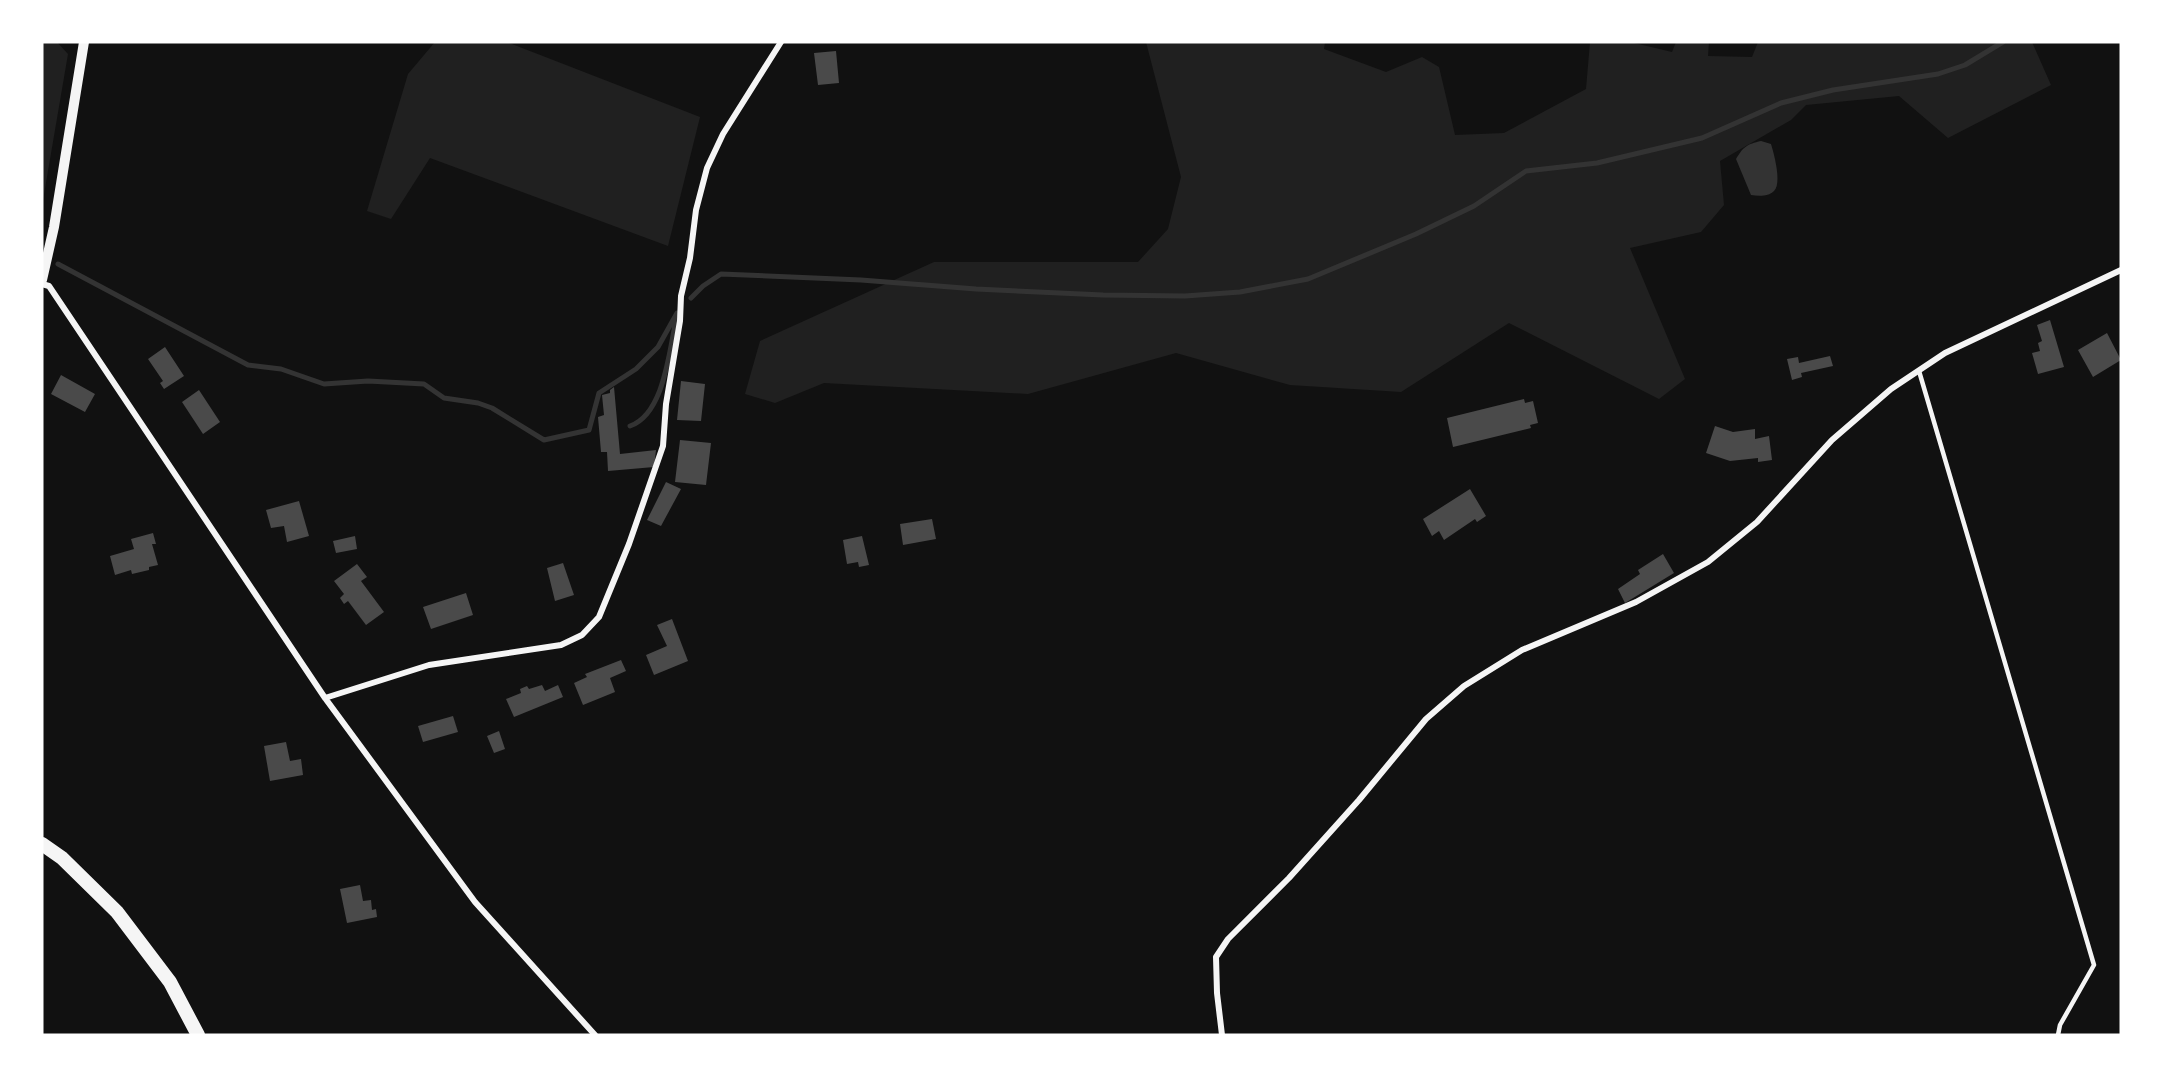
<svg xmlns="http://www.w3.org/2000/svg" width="2163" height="1077" viewBox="0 0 2163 1077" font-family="'DM Sans',sans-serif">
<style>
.green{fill:#202020}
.water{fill:#333}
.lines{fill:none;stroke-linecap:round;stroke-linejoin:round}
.stream{stroke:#333;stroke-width:5}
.building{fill:#4a4a4a}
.service{stroke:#f5f5f5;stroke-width:4.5}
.minor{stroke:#f5f5f5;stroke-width:6}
.tertiary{stroke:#f5f5f5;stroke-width:10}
.primary{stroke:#f5f5f5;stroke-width:14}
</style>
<rect width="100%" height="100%" fill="#111"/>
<!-- green -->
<path class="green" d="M42,42H57L68,54L42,206Z
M435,42H507L700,117L668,246L430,158L391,219L367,211L408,74Z
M1146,42H1325L1324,49L1386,72L1422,57L1439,67L1455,135L1504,133L1586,89L1590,42H1630L1672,52L1676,42H1709L1708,56L1752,57L1758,42H2032L2051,85L1948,138L1899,96L1806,105L1791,120L1720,161L1724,205L1701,232L1630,248L1685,379L1659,399L1509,323L1401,392L1290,385L1176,353L1028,394L824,383L775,403L745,394L760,341L934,262H1138L1168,229L1181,177Z"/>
<!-- water -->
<path class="water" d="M1761,141L1771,144C1774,154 1782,183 1774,191C1768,197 1758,196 1751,195L1736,159C1743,147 1747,144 1761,141Z"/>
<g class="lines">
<!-- stream -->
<path class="stream" d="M58,264L248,365L281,369L324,384L368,381L424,384L444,398L478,403L492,408L544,440L589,430L599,393L636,369L658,347L677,313
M691,298L703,286L721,274L861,280L976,289L1103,295L1185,296L1240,292L1308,279L1416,234L1474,206L1526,171L1597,163L1702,138L1781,103L1833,90L1938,74L1965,65L2003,42
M630,426C664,414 669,352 676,320"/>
</g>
<!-- building -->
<path class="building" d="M836,51L839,83L818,85L814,53Z
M2050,320L2064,367L2038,374L2032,353L2040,351L2038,343L2042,341L2037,325Z
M2107,333L2121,360L2093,377L2078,350Z
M165,347L184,376L164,389L160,383L163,381L148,359Z
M1830,356L1833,366L1801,373L1802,377L1792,380L1787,359L1798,357L1799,363Z
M61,375L95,394L85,412L51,394Z
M681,381L705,384L701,421L677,420Z
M614,387L620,454L656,450L654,467L608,471L607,452H601L598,417L604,415L602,395L610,393V390Z
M199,390L220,422L203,434L182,402Z
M1524,399L1525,403L1533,401L1538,423L1530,425L1531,428L1453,447L1447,418Z
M1715,426L1733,432L1755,429V439L1769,436L1772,460L1758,462V458L1730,461L1706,453Z
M680,440L711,443L706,485L675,482Z
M666,482L681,489L661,526L647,520Z
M1470,489L1486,516L1477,522L1475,519L1444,540L1439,531L1432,536L1423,519Z
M299,501L309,536L287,542L284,526L271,528L266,510Z
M932,519L936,539L903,545L900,524Z
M153,533L156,544H152L158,565L149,567V570L132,574L131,570L115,575L110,556L134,549L131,539Z
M355,536L357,549L336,553L333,541Z
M862,536L869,565L859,567L858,562L847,564L843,540Z
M1663,554L1674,573L1625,603L1618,589L1640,574L1638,570Z
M563,563L574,595L555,601L547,568Z
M357,564L367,577L361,581L384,612L366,625L348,601L344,604L340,598L344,594L334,581Z
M466,593L473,615L431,629L423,607Z
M672,619L688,661L654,675L646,655L667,646L657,625Z
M621,660L626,671L610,678L615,692L583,705L574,683L587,677L585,674Z
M542,685L545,691L558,685L563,697L514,717L506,699L521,693L520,689L527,686L529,689Z
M453,716L458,732L423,742L418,726Z
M499,731L505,749L494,753L487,736Z
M286,742L290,761L301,759L303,775L270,781L264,746Z
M360,885L363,901L371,900L372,910L376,909L377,917L347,923L340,889Z"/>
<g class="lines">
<!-- service -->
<path class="service" d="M1919,371L2094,965L2060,1025L2058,1035"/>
<!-- minor -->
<path class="minor" d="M42,284L49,286L325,698L475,902L595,1035
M325,698L429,665L561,645L582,635L599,617L629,544L663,446L666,404L680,321L681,296L690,258L696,210L707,168L723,134L781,42
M1222,1035L1217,993L1216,957L1228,939L1289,878L1359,800L1426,719L1464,686L1522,650L1636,602L1708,562L1757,522L1832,440L1891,389L1945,353L2121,270"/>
<!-- tertiary -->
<path class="tertiary" d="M42,280L54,227L84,42"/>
<!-- primary -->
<path class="primary" d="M42,844L62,858L117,912L170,982L198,1035"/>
</g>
<!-- border -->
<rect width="2163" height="1077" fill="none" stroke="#ffffff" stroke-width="87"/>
</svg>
